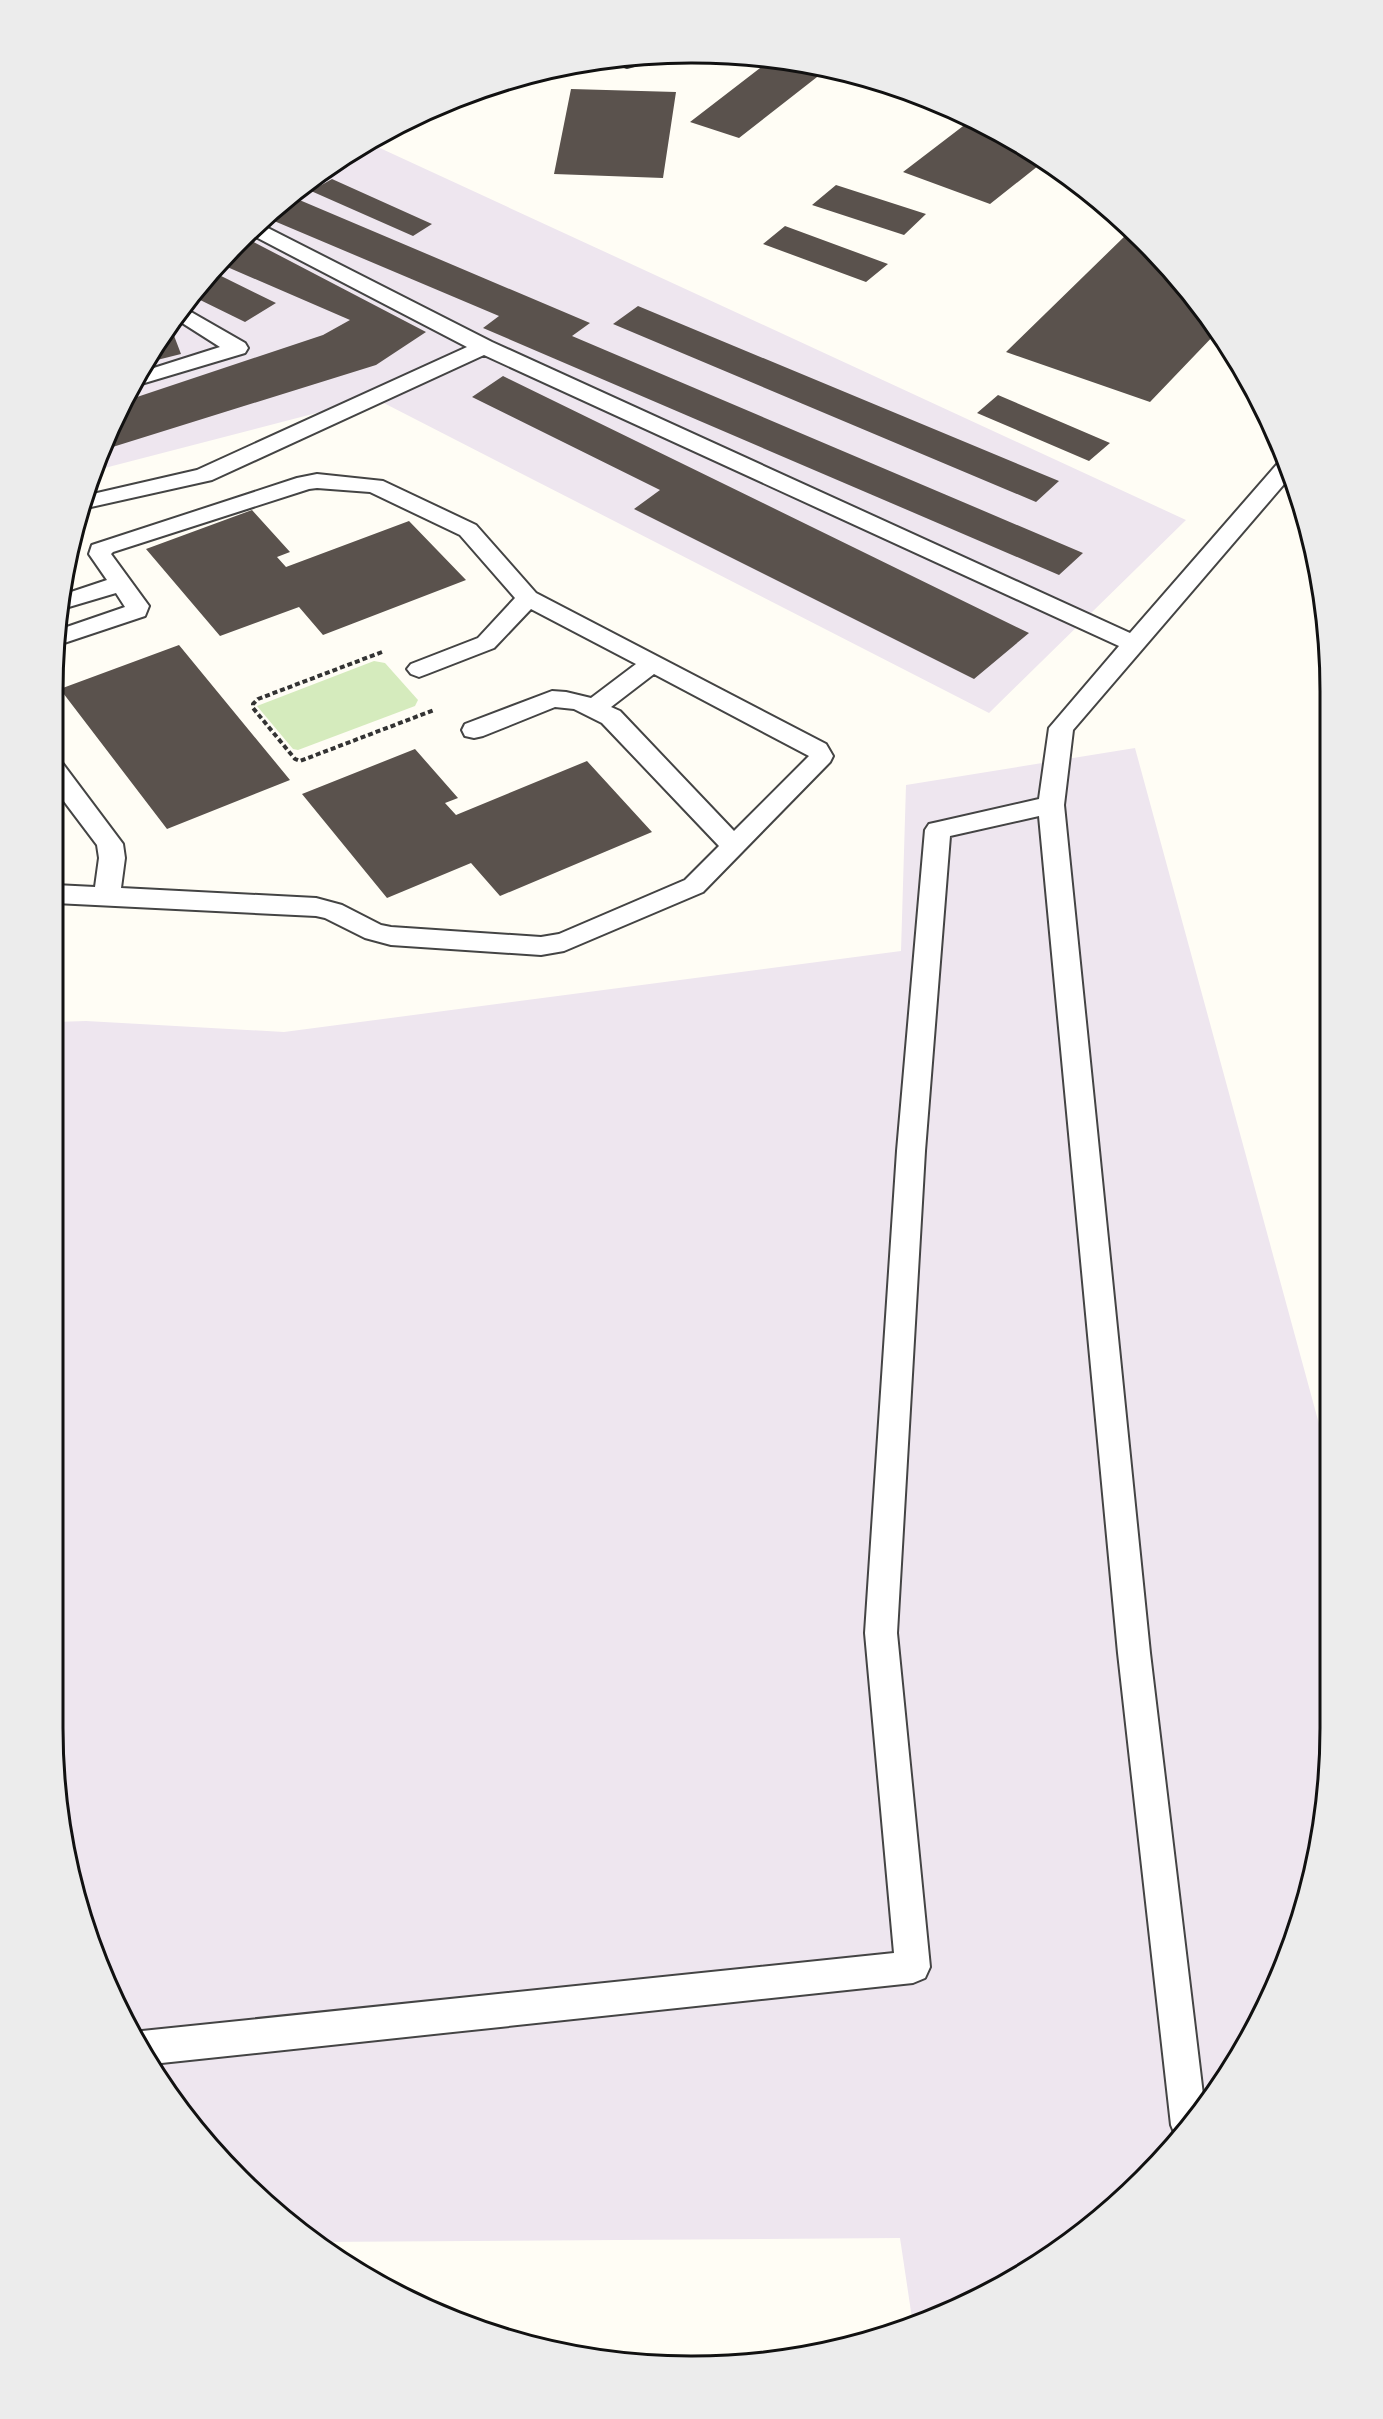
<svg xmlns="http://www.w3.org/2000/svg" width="1383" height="2419" viewBox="0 0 1383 2419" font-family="Merriweather,serif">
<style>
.industrial{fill:#eee6ef}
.green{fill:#d5ebbd}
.building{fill:#5a524d}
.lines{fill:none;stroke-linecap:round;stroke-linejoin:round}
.lane-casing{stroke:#444;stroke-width:4}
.path{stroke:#333;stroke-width:4;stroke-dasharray:5 3;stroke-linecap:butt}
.lane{fill:#fff;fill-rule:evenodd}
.rim{fill:none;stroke:#111;stroke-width:3}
</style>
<rect width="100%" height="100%" fill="#fffdf5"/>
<!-- industrial -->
<path class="industrial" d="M369,143L1186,520L989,713L374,398L93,471L138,372L211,270L303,184Z
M1135,748L1328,1457L1329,1769L1309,1893L1245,2047L1172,2149L1113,2208L1011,2281L936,2318L913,2325L900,2238L316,2242L240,2180L184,2116L119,2010L86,1933L58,1811L55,1022L86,1021L284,1032L901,951L906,785Z"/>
<!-- green -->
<path class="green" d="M374,661L385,663L418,700L415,706L298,750L293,749L257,706Z"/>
<!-- building -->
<path class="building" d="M773,58L826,70L739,138L690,122Z
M571,89L676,92L663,178L554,174Z
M971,120L1011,138L1043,162L990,204L903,172Z
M332,179L432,224L413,236L311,191Z
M836,185L926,214L904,235L812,205Z
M290,196L590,323L572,336L1083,553L1059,575L483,328L499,316L267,218Z
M785,226L888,264L866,282L763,244Z
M1126,235L1144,241L1218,331L1150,402L1006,352Z
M246,238L426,332L376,365L103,450L125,401L323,335L350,320L218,263Z
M211,271L276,303L245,322L192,296Z
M638,306L1059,481L1036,502L613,324Z
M173,333L181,354L145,363L165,334Z
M503,376L1029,633L974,679L634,509L660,490L472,397Z
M998,395L1110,443L1089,461L977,413Z
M252,510L290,552L277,557L286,567L409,521L466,580L323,635L299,607L220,636L146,549Z
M179,645L290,780L167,829L60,689Z
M415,749L458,798L445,803L456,815L587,761L652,832L500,896L471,863L387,898L302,794Z"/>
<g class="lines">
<defs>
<path id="lane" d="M638,56L634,65L627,67L610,61Z
M260,224L492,342L1130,633L1279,462L1284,461L1291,476L1073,730L1064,805L1150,1653L1204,2103L1179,2139L1176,2137L1171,2125L1118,1653L1039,816L950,836L925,1151L897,1633L930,1967L925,1978L913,1983L152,2064L134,2035L142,2031L894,1953L865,1633L897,1151L925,830L929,824L938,822L1039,799L1049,728L1119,646L484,355L212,480L82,509L84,496L197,470L467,347L250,234Z
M184,308L245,343L248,348L245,353L131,387L138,373L220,347L176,319Z
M317,474L383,481L476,525L536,593L826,744L833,756L830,762L703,892L564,951L541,955L391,945L365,938L325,918L316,916L55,903V885L95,887L99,858L97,845L54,788V762L63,764L123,844L125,858L121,888L316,898L342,905L381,925L391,927L541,937L559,934L685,880L719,846L602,723L574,709L555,707L483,736L474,738L465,736L462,730L465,724L552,691L566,692L591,698L636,664L531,609L494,648L427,674L419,677L411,674L407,669L411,664L478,638L515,598L460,535L370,492L317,488L309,489L113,552L111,554L149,606L145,616L55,646L58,630L125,607L116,593L62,609L65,594L107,580L89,554L92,545L297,478ZM654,674L809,756L734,831L620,711L611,707Z"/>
</defs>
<!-- lane casing -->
<use href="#lane" class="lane-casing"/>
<!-- path -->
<path class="path" d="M382,652L258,699L253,704V708L295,759L300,761L434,710"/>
<!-- lane -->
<use href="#lane" class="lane"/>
</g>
<!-- crop -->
<path d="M0 0H1383V2419H0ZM691 63H692A628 628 0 0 1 1320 691V1728A628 628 0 0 1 692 2356H691A628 628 0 0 1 63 1728V691A628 628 0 0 1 691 63Z" fill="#ececec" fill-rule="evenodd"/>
<path class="rim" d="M691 63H692A628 628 0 0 1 1320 691V1728A628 628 0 0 1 692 2356H691A628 628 0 0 1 63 1728V691A628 628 0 0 1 691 63Z"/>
</svg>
